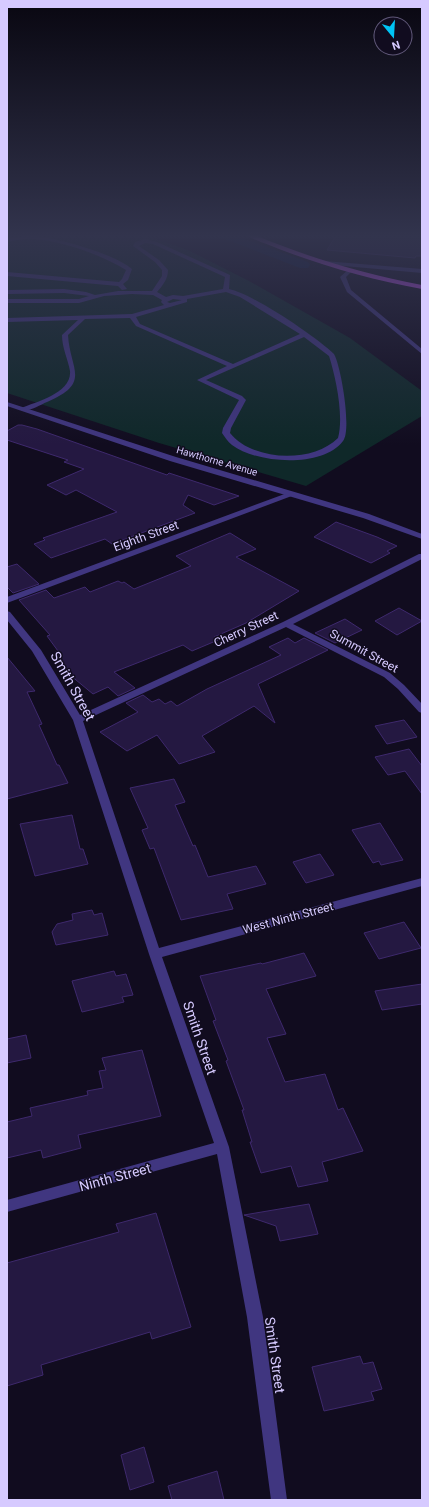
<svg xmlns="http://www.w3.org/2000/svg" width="429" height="1507" viewBox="0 0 429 1507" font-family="Roboto,sans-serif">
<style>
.green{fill:#0f2829}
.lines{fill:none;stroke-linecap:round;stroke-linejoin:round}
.canal{fill:#08163d;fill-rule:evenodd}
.building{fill:#241841;stroke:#3e296d}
.service{fill:#403680;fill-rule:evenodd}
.minor{fill:#403680;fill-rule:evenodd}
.tertiary{fill:#403680;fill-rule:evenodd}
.primary{fill:#d051ff;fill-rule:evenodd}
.labels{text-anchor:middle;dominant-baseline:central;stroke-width:3;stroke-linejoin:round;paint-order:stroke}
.far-street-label{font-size:10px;fill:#d6caff;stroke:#110c1f}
.street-label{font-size:12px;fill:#d6caff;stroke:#110c1f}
.near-street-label{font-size:14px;fill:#d6caff;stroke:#110c1f}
</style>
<rect width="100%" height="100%" fill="#110c1f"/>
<!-- green -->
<path class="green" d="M27,234H142L188,250L249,281L350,338L422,391V416L306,486L159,443L7,393V236Z"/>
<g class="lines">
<!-- canal -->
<path class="canal" d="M215,234H231L308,262L310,265L308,268H300L217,236Z"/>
</g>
<!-- building -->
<path class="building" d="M337,234H422V256H416L415,258L327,250Z
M18,425H22L37,429L167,475L169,473L239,496L214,505L188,495L183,505L195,513L112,544L105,539L51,558L34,544L45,540L43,538L117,512L76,490L66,495L47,485L84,469L64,462L68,460L7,440V431Z
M336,522L377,537L397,546L387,551L390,553L371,563L314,537Z
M230,533L256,549L236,557L299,591L246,623L214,637L218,640L192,651L183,645L114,672L135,688L118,696L108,687L93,694L70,675L55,652L58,651L47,636L50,635L19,600L46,590L54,598L85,587L90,592L118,581L122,583L124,582L134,589L191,566L176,556Z
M17,564L39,584L13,593L7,587V567Z
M399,608L422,621L397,635L375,621Z
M345,619L362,630L335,643L315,633Z
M288,638L295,643L304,638L328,650L258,684L275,723L254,706L202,736L215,752L179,764L157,735L127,751L100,732L138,712L126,703L143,695L152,702L159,699L165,704L171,701L177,706L207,689L281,655L269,647Z
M7,657L35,691L27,692L42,724L39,725L57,765H59L68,783L7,799Z
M404,720L417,737L387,744L375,726Z
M409,749L422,766V794L405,771L388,775L375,757Z
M174,779L185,802L175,805L193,846L195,845L208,877L256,866L266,884L227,894L233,909L181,920L154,848L150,849L142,830L148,828L130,788Z
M72,815L80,849H83L88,864L35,876L20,824Z
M380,823L403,860L381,865L379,861L373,863L352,830Z
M320,854L334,875L306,883L293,862Z
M92,910L94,915L102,913L108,935L56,945L52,932L57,924L73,920L72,914Z
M404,922L421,948L379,959L364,933Z
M304,953L316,976L266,989L286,1034L267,1038L285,1082L325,1074L338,1110L343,1108L363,1151L322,1162L328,1181L298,1187L291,1166L261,1173L250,1142H252L242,1110H244L226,1061L228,1060L213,1021L216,1020L200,976L261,963L262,964Z
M114,971L116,976L126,974L133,995L122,997L124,1002L82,1012L72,981Z
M422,984V1004L382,1010L375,991Z
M26,1035L31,1058L7,1063V1039Z
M142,1050L161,1116L78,1135L81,1148L43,1158L41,1150L7,1158V1122L32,1116L30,1108L88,1095L87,1091L103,1088L99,1071L106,1070L102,1058Z
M309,1204L318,1234L280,1241L276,1226L244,1215Z
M156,1213L191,1327L152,1339L150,1332L41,1365L43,1375L7,1386V1263L119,1232L116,1224Z
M360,1356L363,1364L373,1362L382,1389L371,1392L374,1400L324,1411L312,1367Z
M144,1447L154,1482L130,1490L121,1455Z
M217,1471L224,1500H172L168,1486Z"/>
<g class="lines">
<!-- service -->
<path class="service" d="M28,236C51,235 115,254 132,269L128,280L123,284L127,289L122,290L118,286L7,276V272L119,282L122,279L126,270C102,255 62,241 35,239C25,238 16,240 7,242V238Z
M145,239L157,242L230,275L229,289C253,294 315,336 334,354C341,366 352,430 343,441C323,468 257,464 232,445C228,442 225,437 222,433L223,428L239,400L197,380L227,366L136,326L130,318L85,319L68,335C70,370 92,383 47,402C40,405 29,412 21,410V408C36,402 72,393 70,371C68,359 62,348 62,335L78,320L7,322V318L132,314L164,305L161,302L162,300L153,295L132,294L104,296L79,303H7V299H79L89,296L64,293L7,294V290L64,289L86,292L95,295L118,291H152L162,276V270L155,262L133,246L135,242ZM145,243L153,244L225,277L223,289L183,296L173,295L166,297L157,292C163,285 168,279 168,270L159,260L139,246ZM226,292L240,297L300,334L233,364L140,324L136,317L187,302V299ZM173,299L181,300H182L170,303L167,302ZM304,337L329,356C336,378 344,416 338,438C312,464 252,461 230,433L231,428L246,400L242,396L206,380Z
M324,261L422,269V273L322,264L321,263Z"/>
<!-- minor -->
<path class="minor" d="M349,269L352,271L346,277L351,290L422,349V354L347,292L340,277Z
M290,492H293L297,494L7,603V597Z
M419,554H422V559L293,624L390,673L404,685L422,704V713L419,712L398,689L384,677L286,627L83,721L159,948L422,878V886L162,957L229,1147L263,1317L287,1500H271L247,1317L217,1154L7,1212V1200L214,1143L149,954L73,720L32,651L7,620V611L10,612L41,650L80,715L283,622Z"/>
<!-- tertiary -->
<path class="tertiary" d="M7,402L176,457L369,514L422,534V539L363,518L170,461L7,406Z"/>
<!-- primary -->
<path class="primary" d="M245,234H252C307,257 363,274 422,285V289C373,280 326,267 279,249C268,244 255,241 245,234Z"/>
</g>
<!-- sky -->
<linearGradient id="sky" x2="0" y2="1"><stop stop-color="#090711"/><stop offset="0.53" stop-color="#32344d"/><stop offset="1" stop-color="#32344d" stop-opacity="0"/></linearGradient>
<rect width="429" height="445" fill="url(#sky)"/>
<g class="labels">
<!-- far-street labels -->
<g class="far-street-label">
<text transform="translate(217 461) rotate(16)">Hawthorne Avenue</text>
</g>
<!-- street labels -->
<g class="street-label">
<text transform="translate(146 536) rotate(-20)">Eighth Street</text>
<text transform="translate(246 629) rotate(-25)">Cherry Street</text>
<text transform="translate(364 651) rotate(29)">Summit Street</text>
<text transform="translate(288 918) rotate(-15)">West Ninth Street</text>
</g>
<!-- near-street labels -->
<g class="near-street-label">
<text transform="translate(73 686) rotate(61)">Smith Street</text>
<text transform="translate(200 1038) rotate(71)">Smith Street</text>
<text transform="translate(115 1177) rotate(-15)">Ninth Street</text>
<text transform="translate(275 1355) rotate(82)">Smith Street</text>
</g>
</g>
<!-- border -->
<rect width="429" height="1507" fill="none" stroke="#d6caff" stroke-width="16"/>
<!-- north arrow -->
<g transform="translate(393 36) rotate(162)"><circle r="19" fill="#110c1f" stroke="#605879"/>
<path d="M0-3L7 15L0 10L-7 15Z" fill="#00c4f5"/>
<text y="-6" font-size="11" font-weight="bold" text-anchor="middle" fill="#d6caff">N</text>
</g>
</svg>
